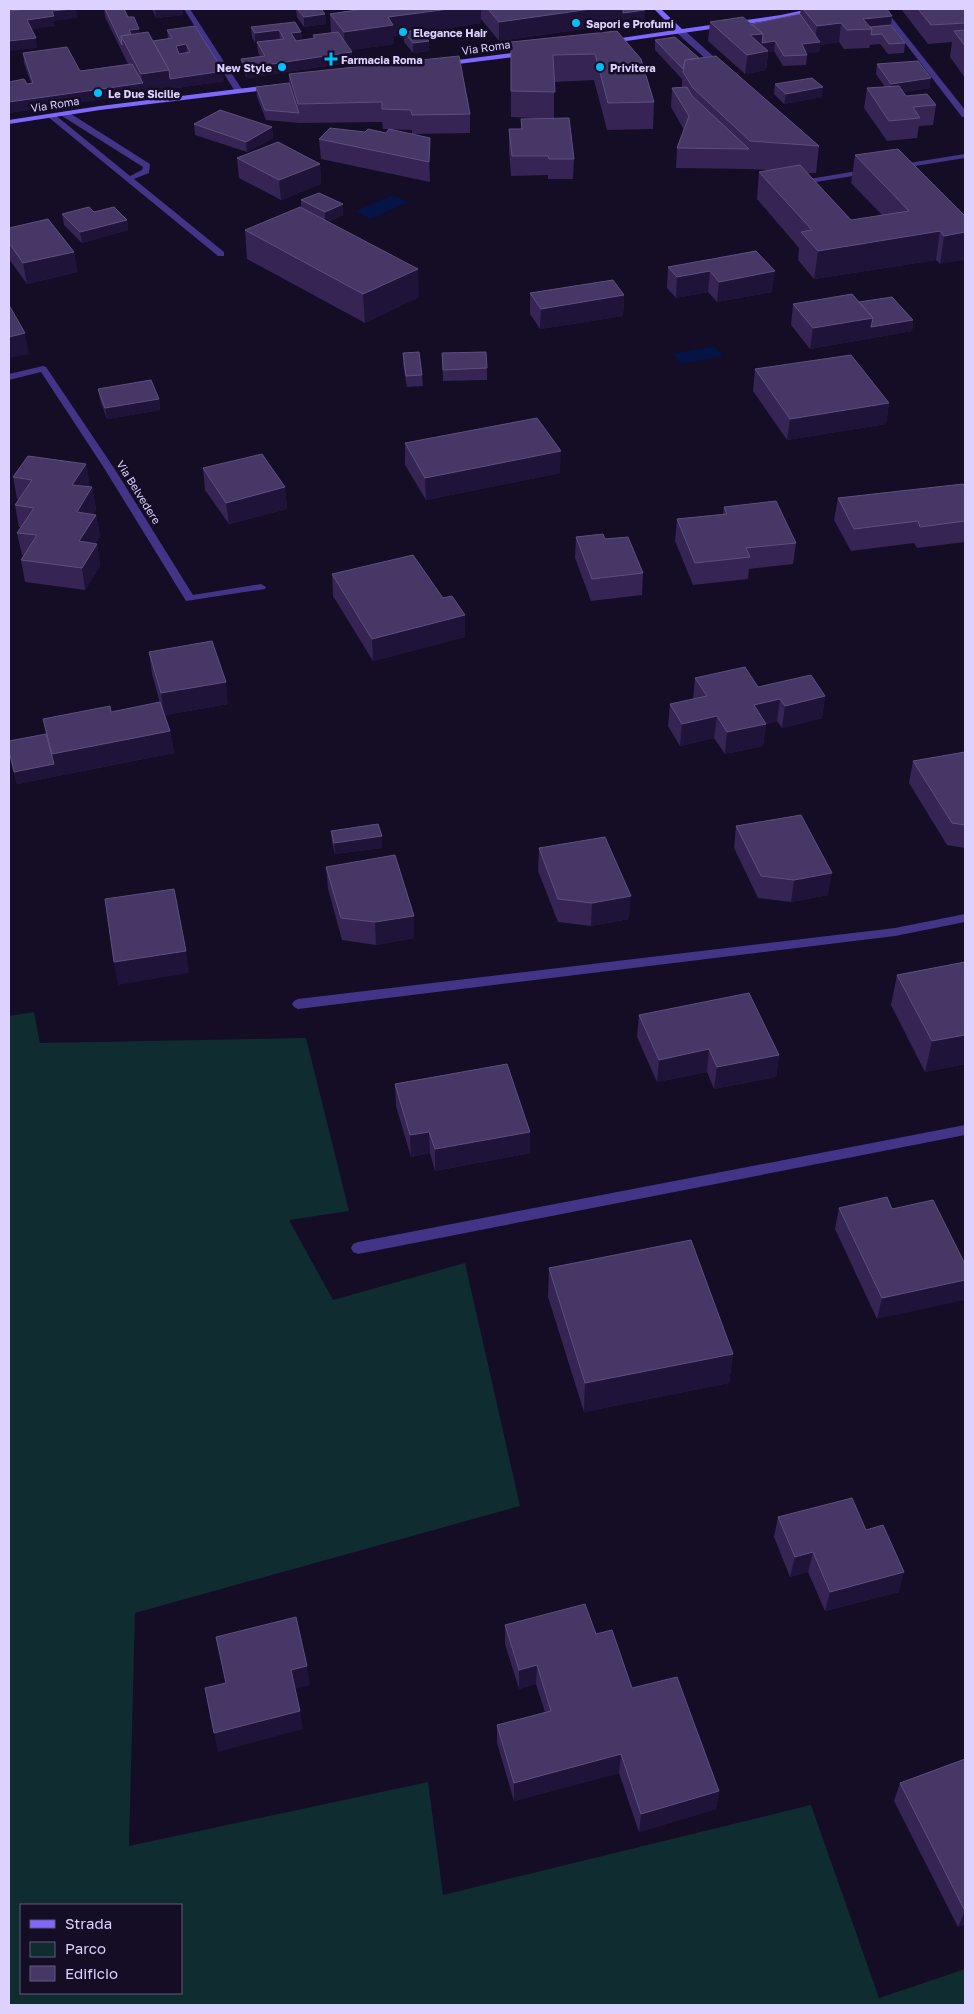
<svg xmlns="http://www.w3.org/2000/svg" width="974" height="2014" viewBox="0 0 974 2014" font-family="'Golos Text',sans-serif">
<style>
.green{fill:#0f2c30;fill-rule:evenodd}
.water{fill:#061445}
.lines{fill:none;stroke-linecap:round;stroke-linejoin:round}
.service{fill:#433488;fill-rule:evenodd}
.minor{fill:#433488;fill-rule:evenodd}
.tertiary{fill:#433488;fill-rule:evenodd}
.secondary{fill:#8068ff;fill-rule:evenodd}
.wall{fill:#352454}
.shaded-wall{fill:#201339}
.building{fill:#473766;stroke:#5e4f7e;fill-rule:evenodd}
.poi-dot{fill:#00c0fc;stroke:#140d25;stroke-width:2}
.labels{text-anchor:middle;dominant-baseline:central;stroke-width:5;stroke-linejoin:round;paint-order:stroke}
.far-poi-label{font-size:11px;font-weight:bold;fill:#dcd1ff;stroke:#140d25;text-anchor:start}
.far-street-label{font-size:11px;fill:#dcd1ff;stroke:#140d25}
</style>
<rect width="100%" height="100%" fill="#140d25"/>
<!-- green -->
<path class="green" d="M34,1012L40,1043L306,1038L349,1211L289,1220L333,1300L465,1263L520,1506L135,1613L129,1846L428,1782L443,1895L811,1805L879,1998L965,1969V2005H9V1016ZM21,1905H181V1993H21Z"/>
<!-- water -->
<path class="water" d="M393,195L409,202L370,219L355,211Z
M714,346L723,356L681,364L673,354Z"/>
<g class="lines">
<!-- service -->
<path class="service" d="M678,30H684L723,65V69H717L678,34Z
M965,154V158L896,169L892,167L896,165Z
M869,169L873,171L872,173L797,185L793,183L797,181Z
M965,914V922L895,936L298,1009L294,1007L292,1004L294,1001L298,999L895,928Z
M965,1125V1135L358,1254L353,1252L351,1248L353,1244L358,1242Z"/>
<!-- minor -->
<path class="minor" d="M184,9H190L243,91L242,93H236Z
M62,112H68L150,164L149,173L134,179L224,252V256H218L47,116L54,114L130,176L142,170L143,167L62,116Z
M43,366L46,367L114,468L193,595L261,584L266,587L265,589L186,601L104,468L41,372L9,380V374Z"/>
<!-- tertiary -->
<path class="tertiary" d="M879,9H885L965,110V117H962Z"/>
<!-- secondary -->
<path class="secondary" d="M654,9H661L682,29L781,15L809,9H820L781,19L605,44L604,42L608,40L675,30Z
M527,51L531,53L530,55L442,66L438,64L442,62Z
M271,85H274V89L100,110L9,124V120L100,106Z"/>
</g>
<!-- wall -->
<path class="wall" d="M104,9H124L128,17L140,33L153,41L168,39L167,30L195,26L224,81L9,113L27,84L31,83L24,63L23,53L80,71L128,64L105,17Z
M152,9H182L183,15L156,18Z
M296,9H321L325,14L326,24L304,27L297,17Z
M363,9H644L645,10V20L499,41L481,19V23L422,32L429,41V51L413,53L404,42V34L394,36V44L351,50L353,62L247,78L242,69L241,59L260,56L258,52L257,43H255L252,37L251,27L301,32L302,40L313,39V35L331,33L330,14Z
M801,9H887L891,25L905,43L904,53L888,54L880,44L870,45L869,48L844,49L839,42L820,45L819,52L806,53L807,55L806,65L783,66L774,51L768,52L766,70L745,74L708,41L710,22L752,24L800,14Z
M901,9H965V78L950,57L952,42L928,44Z
M617,31L654,102L653,129L607,130L594,80L554,82V119L511,117V42Z
M655,40L699,58L819,146L816,173H807L851,220L882,215L851,183L855,155L965,216L940,264L936,260L814,279L798,260L799,248L757,199L759,172L769,170L747,169L676,168L677,148L684,130L671,107L672,88L682,87V79L655,50Z
M877,64L930,88L903,92L906,96L936,105L933,125L919,126L917,138L887,141L864,108L867,88L885,87L876,74Z
M289,74L470,114V133L413,134L430,138V182L321,159L319,139L365,132L412,134V130L383,129L382,122L300,123L266,120L257,97L256,87L289,83Z
M775,84L822,97L784,104L774,94Z
M521,119L574,159L573,179H548V175L511,176L509,149V129H521Z
M194,124L272,127L273,138L247,152L195,135Z
M237,158L320,164L321,184L281,200L239,178Z
M301,200L343,204V215L328,222L419,297L365,323L247,259L245,230L301,208Z
M62,214L127,220L128,230L82,243L64,225Z
M9,228L74,252L77,272L27,284L9,259Z
M756,251L772,292L717,302L708,292L676,298L667,288L668,267Z
M530,293L624,295L623,316L540,329L530,314Z
M859,302L913,320L912,331L810,349L791,325L793,304Z
M403,353L422,375L423,386L407,387L403,364Z
M442,353L487,368V380L443,381Z
M755,369L889,403L886,424L787,440L753,391Z
M98,389L159,399L160,410L107,419L100,400Z
M405,443L560,473L426,500L405,465Z
M203,468L285,487L287,509L229,524L205,490Z
M13,477L90,485L89,487H92L96,509L93,514L96,515L100,536L95,544H97L100,566L85,590L25,582L21,560L24,555H22L17,533L21,527H19L15,505L19,499H17Z
M965,487V542L917,548L914,543L851,551L834,520L838,498Z
M724,507L796,543L793,564L749,569L748,579L693,585L675,541L677,519L723,514Z
M576,537L605,539L643,573L642,595L591,601L575,558Z
M332,574L465,637L373,661L333,596Z
M149,652L228,704L165,715L170,731L174,753L17,784L9,752L46,734L43,719L111,712L160,703L152,674Z
M695,678L825,696L822,718L782,728L777,721L766,724L763,746L725,754L714,738L680,746L668,726L670,704L693,699Z
M965,752V848L947,845L909,783L913,761Z
M736,826L828,895L791,902L758,898L734,848Z
M331,831L382,848L335,854L332,842Z
M539,848L629,919L591,926L558,922L538,871Z
M326,867L414,938L376,945L342,940L328,889Z
M965,962V1064L925,1072L891,1005L897,975Z
M639,1015L779,1055L776,1077L714,1089L707,1072L657,1082L637,1037Z
M395,1084L530,1153L435,1171L430,1153L411,1157L396,1106Z
M933,1200L877,1319L835,1229L839,1208L892,1209Z
M549,1268L733,1354L729,1383L584,1412L548,1297Z
M778,1517L866,1530L899,1592L825,1611L808,1572L790,1577L774,1537Z
M505,1625L596,1634L632,1688L719,1791L716,1809L639,1832L619,1773L514,1801L497,1743V1725L545,1712L536,1684L519,1689L505,1644Z
M965,1759V1924L958,1927L894,1801L900,1783Z"/>
<!-- shaded-wall -->
<path class="shaded-wall" d="M72,9H76L77,18L54,21L55,26L29,30L27,20L52,11Z
M155,9H182L183,15L156,18Z
M449,9H481V23L405,34L404,32V34L394,36V44L345,51L344,32L388,17Z
M591,9L645,10V20L499,41V22Z
M325,14L326,24L304,27V17Z
M892,16L890,35L872,29L863,19Z
M841,23L839,42L820,45L819,52L801,54L802,44L815,42L817,26Z
M139,29L140,39L130,40L129,30Z
M279,30L280,40L255,43V33Z
M301,32L302,42L291,43V33Z
M763,34L775,41L774,51L768,52L766,70L745,74L750,35Z
M36,38L37,48L9,51V41Z
M429,41V51L413,53V43Z
M186,44L187,54L177,56L176,46Z
M352,52L353,62L247,78L246,68Z
M169,70L223,71L224,81L144,93L141,74Z
M931,78L930,88L890,94L891,84Z
M143,83L144,93L9,113V102Z
M823,87L822,97L784,104L786,94Z
M272,127L273,138L247,152L246,142Z
M430,138V182L429,162Z
M320,164L321,184L281,200L279,180Z
M343,204V215L325,223V212Z
M127,220L128,230L82,243L80,232Z
M940,231L936,260L814,279L818,251Z
M965,232V260L940,264L944,236Z
M74,252L77,272L27,284L23,263Z
M418,269L419,297L365,323L363,294Z
M710,271L708,292L676,298L677,277Z
M775,271L772,292L717,302L719,282Z
M624,295L623,316L540,329L541,309Z
M873,318L913,320L912,331L810,349L813,328Z
M25,333L29,354L9,358V337Z
M159,399L160,410L107,419L105,408Z
M889,403L886,424L787,440L790,419Z
M561,451L560,473L426,500L425,478Z
M86,464L90,485L76,506L72,485Z
M92,487L96,509L80,534L77,512Z
M285,487L287,509L229,524L226,503Z
M96,515L100,536L83,563L79,541Z
M97,544L100,566L85,590L82,568Z
M465,615V637L373,661L372,639Z
M226,682L228,704L164,715L161,693Z
M825,696L822,718L782,728L785,706Z
M780,699L777,721L766,724L763,746L725,754L727,732L754,705Z
M717,716L714,738L680,746L682,724Z
M170,731L174,753L17,784L14,772L54,764L52,754Z
M382,836V848L335,854L334,843Z
M832,873L828,895L791,902L794,880Z
M631,896L629,919L591,926L592,903Z
M414,916V938L376,945L375,922Z
M186,951L189,973L118,985L114,962Z
M965,1035V1064L925,1072L932,1041Z
M709,1049L707,1072L657,1082L659,1060Z
M779,1055L776,1077L714,1089L717,1067Z
M429,1132L430,1153L411,1157L410,1135Z
M530,1132V1153L435,1171V1149Z
M965,1280V1300L877,1319L882,1298Z
M733,1354L729,1383L584,1412L585,1383Z
M813,1552L808,1572L790,1577L795,1557Z
M904,1572L899,1592L825,1611L830,1592Z
M537,1665L536,1684L519,1689V1670Z
M307,1666L310,1685L294,1689L291,1670Z
M300,1711L303,1729L218,1752L214,1733Z
M621,1754L619,1773L514,1801V1783Z
M719,1791L716,1809L639,1832L641,1814Z
M965,1911V1924L958,1927Z"/>
<!-- building -->
<path class="building" d="M27,9H72L52,11L54,16L27,20L36,38L9,41V11Z
M105,9H124L128,17H134L139,29L129,30L131,34L121,36L122,45Z
M297,9H321L325,14L304,17Z
M363,9H449L388,17L393,25L344,32L330,14Z
M488,9H591L499,22Z
M623,9H644L645,10L623,13Z
M803,9H887L892,16L863,19L872,29L847,30L841,23L817,26Z
M918,9H965V23L931,25Z
M800,14L820,42L802,44L807,55L784,56L775,41L762,43L763,34L752,24Z
M743,17L763,34L750,35L768,51L747,55L710,22Z
M295,22L301,32L291,33L296,41L315,38L313,35L338,32L352,52L246,68L241,59L265,56L257,42L284,39L279,30L255,33L251,27Z
M891,25L905,43L889,44L882,34L871,35L872,29L870,27Z
M195,26L223,71L170,79L169,70L153,41L172,38L167,30ZM186,44L190,52L179,54L176,46Z
M420,30L429,41L413,43L404,32Z
M965,30V46L954,31Z
M617,31L641,59L654,102L608,103L595,54L553,55L555,92L511,91V42Z
M148,32L169,70L141,74L121,36Z
M675,37L699,58L685,60L683,69L655,40Z
M67,47L80,71L132,64L143,83L9,102V82L24,79L27,84L33,83L23,53Z
M459,56L470,114L412,115L411,110L382,109V102L298,104L289,74Z
M716,56L819,146L750,141L693,88L683,72L685,60Z
M918,61L931,78L891,84L877,64Z
M812,78L823,87L786,94L775,84Z
M289,83L299,113L265,110L256,87Z
M899,86L906,96L927,94L936,105L913,107L920,118L889,121L867,88Z
M687,87L692,96L749,149L677,148L689,116L672,88Z
M220,110L272,127L246,142L194,124Z
M569,118L574,159H549L548,156H512L509,129H522L521,119Z
M330,128L365,132L368,129L386,133L389,129L430,138L429,162L319,139Z
M278,142L320,164L279,180L237,158Z
M898,149L965,216V232L944,236L940,231L818,251L801,232L812,230L759,172L800,165L851,220L909,211L855,155Z
M319,193L343,204L325,212L301,200Z
M89,207L94,212L114,207L127,220L80,232L62,214Z
M300,207L418,269L363,294L245,230Z
M48,219L74,252L23,263L9,243V228Z
M756,251L775,271L719,282L710,271L677,277L668,267Z
M613,280L624,295L541,309L530,293Z
M852,294L873,318L813,328L793,304Z
M892,297L913,320L871,327L873,318L859,302Z
M9,305L25,333L9,337Z
M419,352L422,375L406,376L403,353Z
M486,352L487,368L443,370L442,353Z
M851,355L889,403L790,419L755,369Z
M151,380L159,399L105,408L98,389Z
M537,418L561,451L425,478L405,443Z
M262,454L285,487L226,503L203,468Z
M28,456L86,464L72,485L92,487L77,512L96,515L79,541L97,544L82,568L21,560L37,535L17,533L34,508L15,505L32,480L13,477Z
M963,484L965,487V521L920,527L918,521L854,529L838,498Z
M776,501L796,543L746,548L750,557L695,563L677,519L727,514L724,507Z
M603,534L605,539L628,537L643,573L592,579L576,537Z
M413,555L443,598L452,596L465,615L372,639L332,574Z
M212,641L226,682L161,693L149,652Z
M745,667L758,687L811,675L825,696L785,706L780,699L754,705L766,724L727,732L717,716L682,724L670,704L707,696L695,678Z
M160,702L170,731L52,754L43,719L110,706L111,712Z
M46,734L54,764L14,772L9,751V741Z
M965,752V825L952,823L913,761Z
M801,815L832,873L794,880L761,876L736,826Z
M378,824L382,836L334,843L331,831Z
M605,837L631,896L592,903L558,899L539,848Z
M395,855L414,916L375,922L341,918L326,867Z
M174,889L186,951L114,962L105,899Z
M965,962V1035L932,1041L897,975Z
M749,993L779,1055L717,1067L709,1049L659,1060L639,1015Z
M507,1064L530,1132L435,1149L429,1132L410,1135L395,1084Z
M887,1197L892,1209L933,1200L965,1264V1280L882,1298L839,1208Z
M691,1240L733,1354L585,1383L549,1268Z
M852,1498L866,1530L883,1525L904,1572L830,1592L813,1552L795,1557L778,1517Z
M585,1604L596,1634L612,1630L632,1688L677,1677L719,1791L641,1814L621,1754L514,1783L497,1725L551,1711L537,1665L519,1670L505,1625Z
M296,1617L307,1666L291,1670L300,1711L214,1733L205,1688L226,1683L216,1637Z
M965,1759V1911L900,1783Z"/>
<!-- markers -->
<g class="poi-dot">
<circle cx="576" cy="23" r="5"/>
<circle cx="403" cy="32" r="5"/>
<path d="M328.5 51.5h5v5h5v5h-5v5h-5v-5h-5v-5h5z"/>
<circle cx="282" cy="67" r="5"/>
<circle cx="600" cy="67" r="5"/>
<circle cx="98" cy="93" r="5"/>
</g>
<g class="labels">
<!-- far-poi labels -->
<g class="far-poi-label">
<text x="586" y="23">Sapori e Profumi</text>
<text x="413" y="32">Elegance Hair</text>
<text x="341" y="59">Farmacia Roma</text>
<text x="272" y="67" text-anchor="end">New Style</text>
<text x="610" y="67">Privitera</text>
<text x="108" y="93">Le Due Sicilie</text>
</g>
<!-- far-street labels -->
<g class="far-street-label">
<text transform="translate(486 47) rotate(-8)">Via Roma</text>
<text transform="translate(55 104) rotate(-9)">Via Roma</text>
<text transform="translate(139 492) rotate(58)">Via Belvedere</text>
</g>
</g>
<!-- border -->
<rect width="974" height="2014" fill="none" stroke="#dcd1ff" stroke-width="20"/>
<!-- legend -->
<rect x="20" y="1904" width="162" height="90" fill="#140d25" stroke="#645b7c"/>
<rect x="30" y="1920" width="25" height="8" fill="#8068ff" stroke="#645b7c"/>
<text x="65" y="1929" font-size="15" fill="#dcd1ff">Strada</text>
<rect x="30" y="1942" width="25" height="15" fill="#0f2c30" stroke="#645b7c"/>
<text x="65" y="1954" font-size="15" fill="#dcd1ff">Parco</text>
<rect x="30" y="1966" width="25" height="15" fill="#473766" stroke="#645b7c"/>
<text x="65" y="1979" font-size="15" fill="#dcd1ff">Edificio</text>
</svg>
